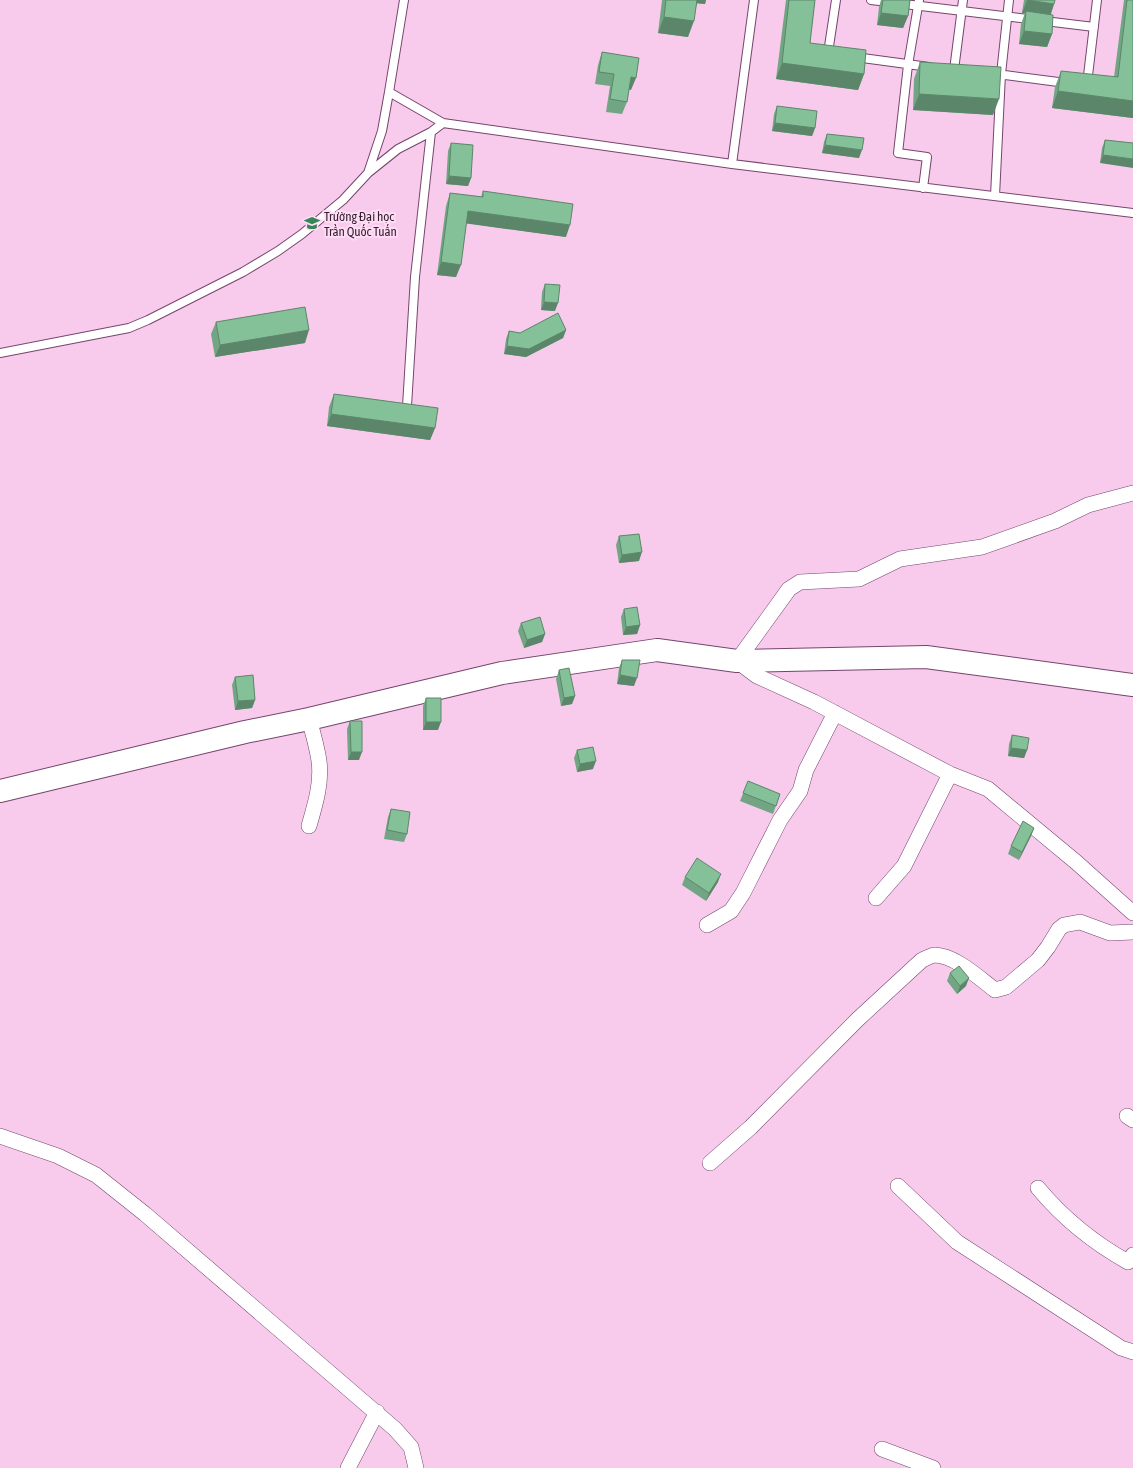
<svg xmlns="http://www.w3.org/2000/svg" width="1133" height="1468" viewBox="0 0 1133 1468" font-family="'Asap Condensed',sans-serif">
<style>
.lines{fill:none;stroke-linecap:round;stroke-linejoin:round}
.lane-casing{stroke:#75456b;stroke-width:10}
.street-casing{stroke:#75456b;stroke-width:16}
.secondary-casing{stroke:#75456b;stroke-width:24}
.lane{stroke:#fff;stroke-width:8}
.street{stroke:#fff;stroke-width:15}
.secondary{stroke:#fff;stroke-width:22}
.wall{fill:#72a583}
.shaded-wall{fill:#5c866a}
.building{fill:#84c098;stroke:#5c866a}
.labels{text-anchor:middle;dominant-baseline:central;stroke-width:4;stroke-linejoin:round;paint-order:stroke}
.poi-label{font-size:13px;fill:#352030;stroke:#ffdcf6;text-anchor:start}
</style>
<rect width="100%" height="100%" fill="#f8cbed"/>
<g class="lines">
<defs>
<path id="lane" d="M404,0L389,92L443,123L732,164L1133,213
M871,0L1094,27
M919,0L908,65L898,153L927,157L923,188
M832,54L828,53L836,0
M855,57L929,67
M954,70L963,0
M990,73L1066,83
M1087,84L1097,0
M732,164L754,0
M368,173L382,131L389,92
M995,196L1001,74L1009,0
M0,353L129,328L148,320L243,272L278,251L302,234L343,200L368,173L398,149L431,132
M407,406L415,277L431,132L443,123"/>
<path id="street" d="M1133,493L1088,505L1055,521L982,547L900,559L859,579L800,582L789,589L737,661L757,676L814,702L950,774L988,789L1076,862L1133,913
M309,719C313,733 317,747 319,761C322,783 315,805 309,826
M876,898L904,866L950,774
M707,925L731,911L743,893L780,820L800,791L806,770L835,713
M1127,1116L1133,1120
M0,1136L58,1156L96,1175L145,1214L395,1429L411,1447L416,1468
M710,1163L751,1127L857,1020L922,960C925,959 930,956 934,955C955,955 979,978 995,990L1006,987L1038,960L1048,947L1059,929L1064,925L1080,922L1110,933L1133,932
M898,1186L957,1242L1121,1348L1133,1352
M1038,1188C1063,1218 1094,1243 1128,1262L1133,1255
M882,1449L933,1468
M348,1468L377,1412"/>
<path id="secondary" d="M0,791L245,732L309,719L502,673L657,650L737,661L926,657L1133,685"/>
</defs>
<!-- lane casing -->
<use href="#lane" class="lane-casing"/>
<!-- street casing -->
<use href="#street" class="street-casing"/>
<!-- secondary casing -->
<use href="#secondary" class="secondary-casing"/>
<!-- lane -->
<use href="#lane" class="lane"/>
<!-- street -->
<use href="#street" class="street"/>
<!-- secondary -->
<use href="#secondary" class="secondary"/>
</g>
<!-- wall -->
<path class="wall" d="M662,0H706L705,4L697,3L688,37L658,33Z
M786,0H815L810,43L864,74L858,90L776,79Z
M881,0H910L908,16L903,28L877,25L879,7Z
M1024,0H1055L1054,4L1051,14L1052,34L1047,47L1019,44L1021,24L1025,13H1022Z
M1124,0H1133V118L1052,108L1055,87L1061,71L1114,77Z
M602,52L631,90L629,89L627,102L622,114L606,112L610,86L595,84L598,65Z
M920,62L993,115L913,110L914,79Z
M777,106L815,128L812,136L772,131L774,114Z
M827,134L859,158L822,153L824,142Z
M1105,140L1133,143L1100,163L1102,148Z
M451,143L471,178L468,186L446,184L448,151Z
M483,191L566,237L466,223L456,277L437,275L446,206L450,193L481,197Z
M545,284L555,311L541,310L542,292Z
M216,322L305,343L215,357L211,334Z
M566,330L563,338L526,357L504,354L506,339L509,331L520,333Z
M334,394L435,428L430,440L327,426L329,407Z
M619,536L639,561L619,563L616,545Z
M624,609L640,625L637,634L623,635L621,617Z
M521,623L545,634L542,642L524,648L518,631Z
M622,660L634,686L617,684L619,668Z
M559,670L575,696L572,704L561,706L556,679Z
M235,677L255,700L252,708L235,710L232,685Z
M426,698L438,730H423V706Z
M350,721L359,760H348L347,729Z
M1012,735L1027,750L1024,758L1008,756L1009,744Z
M577,750L593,769L577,772L574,758Z
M748,781L780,794L773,814L740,801Z
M391,809L407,834L404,842L384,839L388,817Z
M1034,828L1031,836L1019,860L1008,854L1011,846Z
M685,877L718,882L706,901L682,885Z
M950,973L966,986L957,994L947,981Z"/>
<!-- shaded-wall -->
<path class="shaded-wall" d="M694,0H706L705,4L693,3Z
M1027,0L1054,4L1050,16L1026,11L1025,13H1022Z
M881,13L908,16L903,28L877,25Z
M664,17L694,21L688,37L658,33Z
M1024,31L1052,34L1047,47L1019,44Z
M782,63L864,74L858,90L776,79Z
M631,77L636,78L631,90L626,89Z
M1058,91L1133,101V118L1052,108Z
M919,94L999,99L993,115L913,110Z
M775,123L815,128L812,136L772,131Z
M825,145L862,150L859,158L822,153Z
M1103,155L1133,159V168L1100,163Z
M449,176L471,178L468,186L446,184Z
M468,211L570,225L566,237L463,223Z
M441,262L461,265L456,277L437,275Z
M544,302L558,303L555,311L541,310Z
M309,330L305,343L215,357L220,345Z
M566,330L563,338L526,357L504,354L507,346Z
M331,414L435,428L430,440L327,426Z
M642,552L639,561L619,563L622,555Z
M640,625L637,634L623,635L626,627Z
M545,634L542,642L524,648L527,640Z
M620,675L637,678L634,686L617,684Z
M575,696L572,704L561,706L564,698Z
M255,700L252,708L235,710L238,701Z
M426,722H441L438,730H423Z
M1011,748L1027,750L1024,758L1008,756Z
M351,752H362L359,760H348Z
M596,761L593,769L577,772L580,764Z
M1034,828L1031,836L1019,860L1022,852Z
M721,874L718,882L706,901L709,893Z
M969,978L966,986L957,994L960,986Z"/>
<!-- building -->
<path class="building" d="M666,0H697L694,21L664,17Z
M789,0H815L810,43L866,50L864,74L782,63Z
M883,0H910L908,16L881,13Z
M1027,0H1055L1054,4Z
M1127,0H1133V101L1058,91L1061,71L1118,77Z
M1026,11L1053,15L1052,34L1024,31Z
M602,52L639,58L636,78L631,77L627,102L610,99L614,74L599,72Z
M920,62L1001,67L999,99L919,94Z
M777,106L817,111L815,128L775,123Z
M827,134L864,138L862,150L825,145Z
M1105,140L1133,143V159L1103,155Z
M451,143L473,145L471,178L449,176Z
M483,191L573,204L570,225L468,211L461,265L441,262L450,193L483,197Z
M545,284L560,285L558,303L544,302Z
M305,307L309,330L220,345L216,322Z
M558,313L566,330L529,349L507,346L509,331L520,333Z
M334,394L438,408L435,428L331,414Z
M639,534L642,552L622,555L619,536Z
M637,607L640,625L626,627L624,609Z
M540,617L545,634L527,640L521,623Z
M622,660H640L637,678L620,675Z
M569,668L575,696L564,698L559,670Z
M253,675L255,700L238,701L235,677Z
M426,698H441V722H426Z
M350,721H362V752H351Z
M1012,735L1029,738L1027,750L1011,748Z
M593,747L596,761L580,764L577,750Z
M748,781L780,794L776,806L743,793Z
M391,809L410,812L407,834L387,830Z
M1023,821L1034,828L1022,852L1011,846Z
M697,858L721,874L709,893L685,877Z
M959,966L969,978L960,986L950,973Z"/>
<!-- icons -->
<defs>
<symbol id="university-bare" viewBox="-9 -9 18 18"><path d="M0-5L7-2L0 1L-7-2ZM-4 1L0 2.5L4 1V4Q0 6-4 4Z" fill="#368657" stroke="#ffdcf6" stroke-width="2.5" paint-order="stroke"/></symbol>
</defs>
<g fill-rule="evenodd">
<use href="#university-bare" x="301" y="212" width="22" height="22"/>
</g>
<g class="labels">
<!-- poi labels -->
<g class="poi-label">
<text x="324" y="216">Trường Đại học<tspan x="324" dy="15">Trần Quốc Tuấn</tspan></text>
</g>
</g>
</svg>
